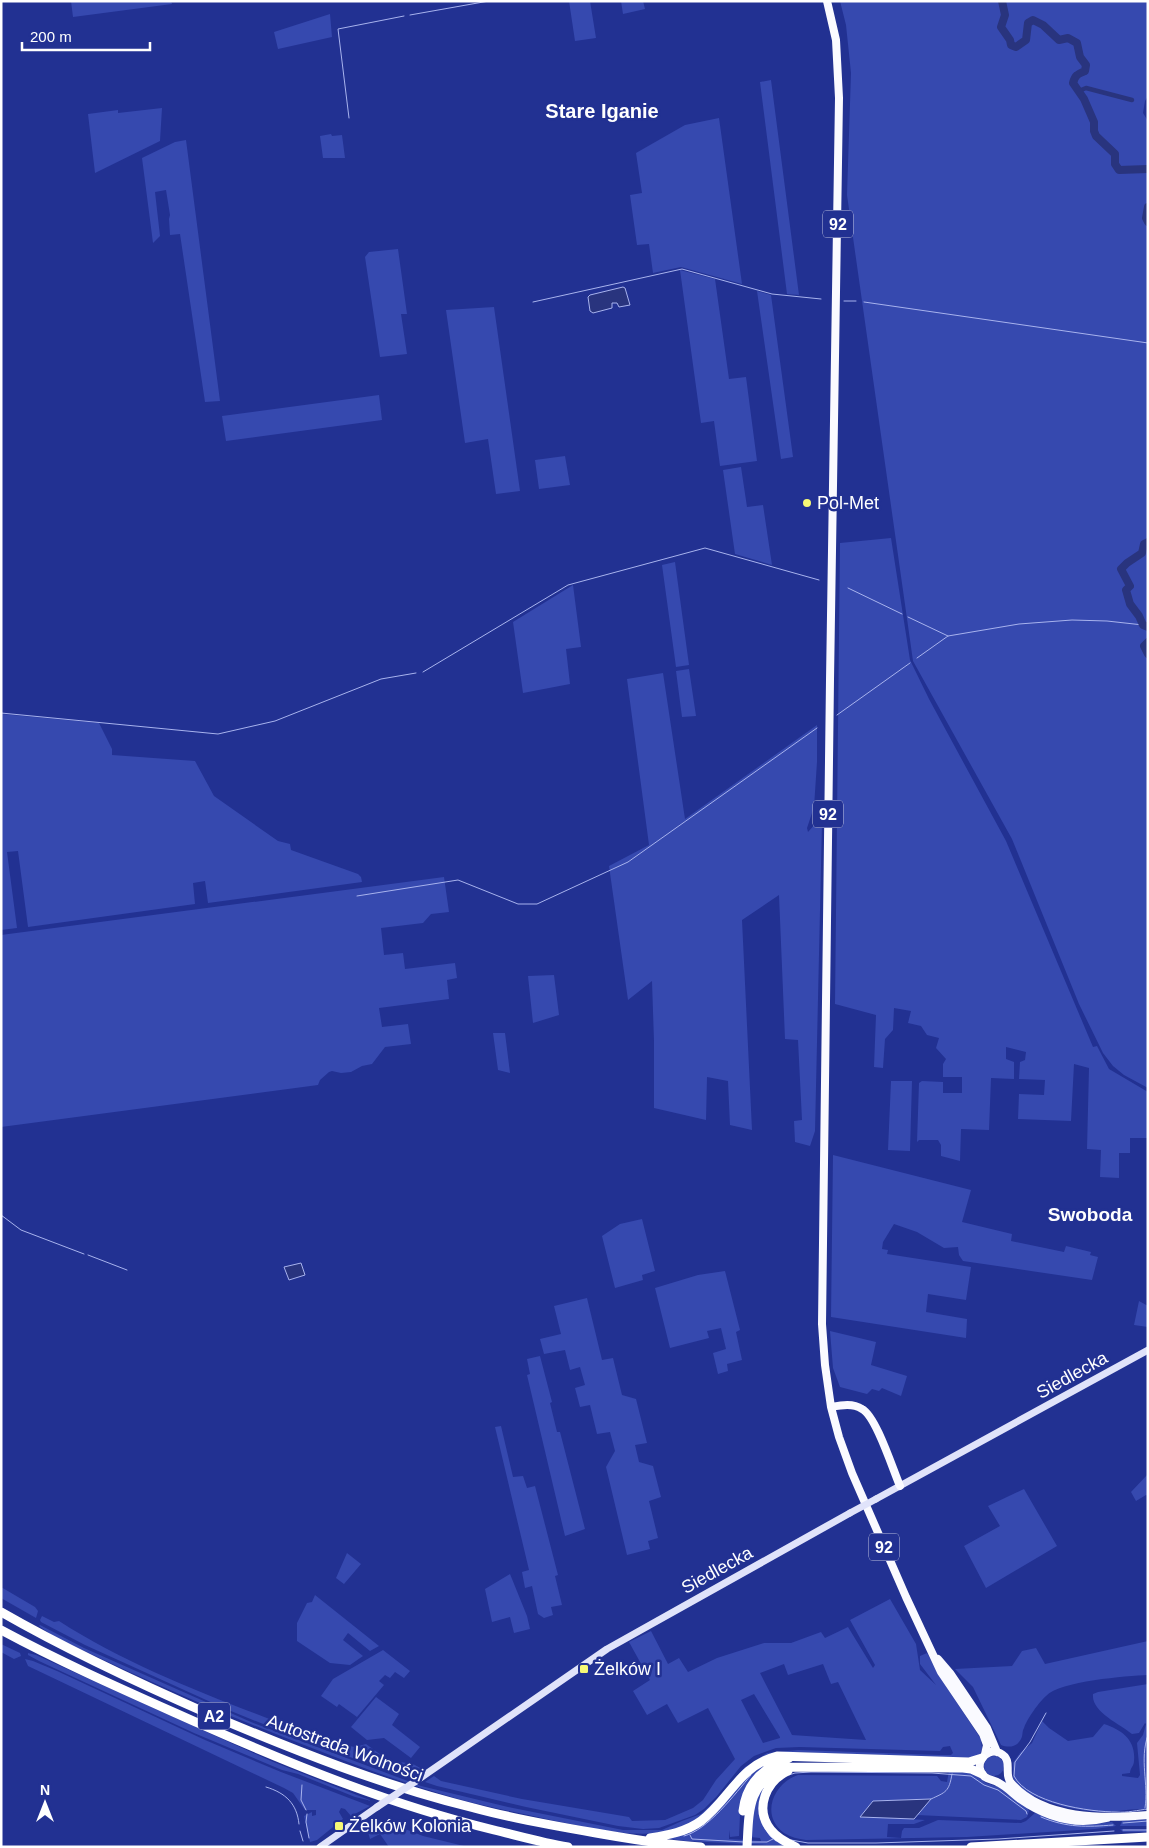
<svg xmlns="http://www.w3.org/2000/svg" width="1149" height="1848" viewBox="0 0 1149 1848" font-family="Arial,sans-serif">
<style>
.green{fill:#3649af;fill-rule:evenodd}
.water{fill:#29347e;stroke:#a8b3ee}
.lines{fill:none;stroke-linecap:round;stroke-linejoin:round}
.stream{stroke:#a8b3ee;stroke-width:1}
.canal{stroke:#29347e;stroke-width:4.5}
.river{stroke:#29347e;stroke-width:8}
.secondary{stroke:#e0e3fa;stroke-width:7}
.primary{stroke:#fafaff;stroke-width:8}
.highway{stroke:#fff;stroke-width:9}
.secondary-bridge{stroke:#e0e3fa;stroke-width:7}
.poi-dot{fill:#f7f976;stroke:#223192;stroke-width:2}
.labels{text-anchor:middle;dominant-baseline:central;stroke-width:5;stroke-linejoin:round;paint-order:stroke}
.shield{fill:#223192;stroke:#bdc1de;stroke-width:1}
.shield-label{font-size:16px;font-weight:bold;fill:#fff}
.poi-label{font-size:18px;fill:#fff;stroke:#223192;text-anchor:start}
.street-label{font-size:18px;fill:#fff;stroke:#223192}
.neighbourhood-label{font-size:19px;font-weight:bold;fill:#fff;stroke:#223192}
.quarter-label{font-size:20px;font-weight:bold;fill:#fff;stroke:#223192}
</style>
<rect width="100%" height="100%" fill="#223192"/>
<!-- green -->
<path class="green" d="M71,1H171L172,4L73,17Z
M569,1H590L596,38L575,41Z
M621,1H643L645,9L623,14Z
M840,1H1148V96L1145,101L1143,113L1148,121V1088L1124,1075L1113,1066L1103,1053L1079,1004L1012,839L913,661L847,195L851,73L846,25Z
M330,14L332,37L278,49L274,32Z
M771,80L799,295L787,294L760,82Z
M162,108L160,141L95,173L88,114L118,110V113Z
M719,118L742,284L681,267L653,273L649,244L637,245L630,195L642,193L636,153L685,125Z
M331,134L332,136L342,135L345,158H323L320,136Z
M186,140L220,401L205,402L180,234L170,235L169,219L170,215L166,190L155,192L160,236L153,243L142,158L175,142Z
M398,249L407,314H401L407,354L380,357L365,257L369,252Z
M680,270L715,279L729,379L746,377L757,461L720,466L714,421L701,423Z
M757,291L771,295L793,457L781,459Z
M494,307L520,491L496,494L488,439L465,443L446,310Z
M379,395L382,420L226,441L222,416Z
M565,456L570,485L539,489L535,460Z
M741,467L747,507L763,505L772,565L735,554L723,470Z
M891,538L910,660L929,699L1006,841L1093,1047L1097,1046L1109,1069L1148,1092V1138H1130V1153H1119V1178L1100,1177L1101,1150L1087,1149L1089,1068L1074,1064L1071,1121L1018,1119L1019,1094L1044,1095L1045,1080L1019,1079L1020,1062L1025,1060L1026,1052L1006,1047V1059L1014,1062V1079L991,1078L989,1130L961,1129L960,1161L941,1156V1145L938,1140H919L917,1142L919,1083L922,1081L943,1082V1093H962V1077H943V1064L946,1059L936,1048L939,1038L927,1035L921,1026L908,1023L911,1011L894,1008L893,1030L885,1039L883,1068L874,1067L876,1015L835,1004L840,543Z
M675,562L689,665L676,667L662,565Z
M573,585L581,647L566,649L570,684L523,693L513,622Z
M689,669L696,716L682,717L676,671Z
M663,673L685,819L817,725V762L814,807L807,828L808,832L816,823L822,822L815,1131L810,1146L795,1142L794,1121L802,1120L798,1040L785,1039L779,895L742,920L752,1130L730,1125L728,1081L707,1077L706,1120L654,1108V1041L652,981L628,1000L609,866L649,845L627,679Z
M1,714L99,723L112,749V755L195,761L214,796L278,841L290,844L291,850L358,874L361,877L362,882L208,903L205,881L193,883L195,904L28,927L18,851L7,852L17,928L1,930Z
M444,877L449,912L431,914L423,923L381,928L384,955L403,953L405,969L455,963L457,978L447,980L449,999L379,1008L382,1027L408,1024L411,1044L385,1047L372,1064L362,1066L351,1072L341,1073L332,1071L329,1072L320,1080L318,1085L1,1127V935Z
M554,975L559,1015L533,1023L528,976Z
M493,1033H505L510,1073L498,1070Z
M891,1081H912L910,1151L888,1150Z
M833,1155L971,1190L962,1222L1012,1234L1011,1241L1064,1252L1066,1246L1091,1252L1090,1255L1098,1257L1092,1280L963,1261L959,1255L958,1247L944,1248L917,1232L894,1224L883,1242L882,1249L888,1250L887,1254L971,1267L966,1300L928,1294L926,1312L967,1319L966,1338L831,1317Z
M642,1219L655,1271L642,1275L643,1280L615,1288L602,1236L620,1224Z
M725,1271L740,1330L736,1332L742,1360L727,1364L728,1371L718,1374L713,1353L726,1349L721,1328L707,1331L709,1338L670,1348L655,1288L698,1275Z
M587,1298L602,1360L613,1358L622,1395L636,1399L647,1443L635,1445L639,1462L653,1466L661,1497L649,1501L658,1538L648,1541L650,1549L627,1555L606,1467L615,1451L610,1432L597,1434L590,1405L580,1407L575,1388L585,1385L580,1367L570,1370L565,1350L544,1354L540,1339L561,1334L554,1306Z
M1139,1301L1148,1306V1327L1134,1325Z
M830,1331L876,1342L871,1365L907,1376L901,1396L882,1388L879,1391L872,1389L867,1394L840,1387L833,1368Z
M540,1356L552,1402L550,1403L557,1432H560L585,1529L565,1536L527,1375L530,1374L527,1359Z
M501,1426L513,1477L523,1476L527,1488L535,1486L558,1575L555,1576L562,1605L551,1607L553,1615L544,1618L538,1614L532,1586L525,1588L522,1572L529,1570L495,1427Z
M1148,1474V1496L1146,1495L1136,1501L1131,1492Z
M1024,1489L1057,1546L986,1588L964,1546L1000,1526L988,1506Z
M347,1553L361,1564L344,1584L336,1578Z
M510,1574L527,1616L530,1629L514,1633L510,1617L492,1622L485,1589Z
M1,1587L35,1607L38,1611L36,1618L1,1598Z
M315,1595L379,1646L370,1651L348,1633L343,1640L363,1656L350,1665L330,1663L297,1641V1623L307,1603L312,1602Z
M890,1599L916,1644L920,1670L936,1685L920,1664V1656L927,1653L941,1679L981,1739L982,1749L980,1754L973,1758L791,1752L775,1753C752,1773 703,1823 676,1830C636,1840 591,1828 551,1820C519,1813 487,1807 455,1798C402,1783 350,1763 299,1743C215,1711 134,1675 53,1636L39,1626L40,1625L84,1648L251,1722L421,1786L508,1807L623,1830H662L682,1821L701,1814L716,1800L745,1767L767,1753L798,1750L940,1755H951L953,1753L950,1746L943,1747L940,1751L800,1747L776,1748L754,1756L741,1766L717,1796L704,1809L695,1815L659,1828L643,1829L618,1826L526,1807L437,1786L425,1782L434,1776L441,1781L522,1799L629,1817L632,1821L665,1820L693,1808L703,1800L716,1780L735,1759L708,1708L678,1723L667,1704L647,1715L633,1691L650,1680L629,1642L651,1631L668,1664L679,1658L688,1672L717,1658L764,1643H791L821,1632L825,1638L848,1627L873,1668L875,1665L850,1620ZM784,1664L788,1675L823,1664L831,1684L838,1682L866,1740L792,1735L760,1673ZM754,1694L780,1737V1738L763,1743L741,1700Z
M42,1616L54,1622L59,1621C124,1663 199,1692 272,1720L274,1715L288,1725L349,1746L355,1747L366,1744L388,1760L413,1764L422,1769L411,1777L409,1770H408V1778L300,1739L226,1709L85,1645L41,1622L40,1620Z
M1148,1641V1675C1126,1676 1060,1681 1046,1696C1039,1702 1027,1719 1024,1728C1022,1731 1023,1736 1021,1739C1017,1747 1009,1748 1001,1745L973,1687L955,1669L1012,1666L1022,1651L1036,1648L1045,1664Z
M1,1644L20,1653L21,1656L14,1659L1,1652Z
M383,1650L410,1671L404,1678L395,1672L390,1678L385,1675L379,1681L384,1685L357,1717L339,1704L337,1707L321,1696L333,1679Z
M28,1653L36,1655L271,1761L372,1801L355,1797L298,1774L282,1770L194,1733L39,1661L28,1655Z
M25,1659L33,1661L57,1671L205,1740L281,1772L370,1806L351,1816L345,1809L341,1808L339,1812L343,1819L317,1840L310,1842L304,1816L312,1812V1816L316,1815V1810H305L293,1793L284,1788L28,1666Z
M1148,1684V1810C1135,1808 1122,1811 1109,1812C1081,1812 1047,1805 1023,1790C1019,1787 1016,1782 1013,1778V1763L1020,1753L1032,1743L1042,1721L1049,1728L1068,1741L1093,1737L1104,1724C1122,1730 1136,1740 1134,1761C1134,1766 1130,1768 1130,1773L1122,1774V1776L1138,1778L1140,1775L1137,1743L1143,1735L1146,1724L1145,1723L1139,1733L1132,1734C1120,1724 1091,1712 1093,1694L1098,1692Z
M376,1697L399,1714L392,1725L420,1747L411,1758L384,1738L367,1740L351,1727Z
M984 1766a10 10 0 1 1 20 0a10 10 0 1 1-20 0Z
M780,1759L744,1794L740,1815L739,1836L730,1837L729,1830V1839L761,1841L760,1838L750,1837L751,1818L761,1786L774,1776L761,1814L788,1846L686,1841L662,1838L683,1834L756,1767Z
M949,1771L972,1772L986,1783L999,1787L1027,1807L1029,1811L1027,1817L1021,1820L917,1815L930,1799L873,1801L861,1816L925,1820L914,1824H888L887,1837L901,1838L902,1831L904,1828H919L938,1820L1021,1823L1026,1821L1035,1813L1088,1824L1112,1822L1116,1826L1095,1829L967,1837L806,1840C798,1839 791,1837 784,1833C760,1816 773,1783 798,1775L937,1776L941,1781L947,1782Z
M1148,1819V1826H1120L1122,1821Z
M382,1820L423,1836L468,1847H389L380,1834L370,1839L366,1825Z
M1120,1829H1148V1832H1123Z"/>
<!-- water -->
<path class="water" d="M623,287L625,288L630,305L619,307L617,303H612V308L593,313L590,311L588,297L590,295Z
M301,1263L305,1275L289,1280L284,1267Z
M931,1799L914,1819L860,1817L873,1801Z"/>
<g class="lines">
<!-- stream -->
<path class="stream" d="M410,15L489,1
M349,118L338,29L404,16
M844,301H856
M533,302L682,269L772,294L821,299
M864,302L1148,343
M848,588L902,614
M908,617L948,636
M917,658L948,636L1019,624L1072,620L1107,621L1143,625
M423,672L568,585L705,548L819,580
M1,713L218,734L275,721L381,679L416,673
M837,715L910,663
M357,896L458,880L518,904H537L628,862L817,728
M1,1215L21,1230L84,1254
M88,1255L127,1270
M1046,1713L1030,1742L1015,1762L1014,1776C1028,1803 1089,1812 1117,1812C1127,1813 1138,1810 1148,1809
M789,1775L795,1773L811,1772L932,1773L971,1776L984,1785L998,1790L1026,1811L1027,1814
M302,1785L301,1800L306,1810
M266,1787C286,1793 297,1804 299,1824
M931,1799C946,1792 949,1792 952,1774
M1145,1808C1149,1784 1139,1760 1148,1735
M307,1814L306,1822L309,1838
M1041,1817C1067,1828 1087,1827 1113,1825
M1123,1823L1148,1821
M763,1825L770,1836L776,1841
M1123,1830H1148
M300,1831L303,1841
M690,1835L692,1839L744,1842
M684,1836C708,1830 735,1794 751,1775
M791,1840L808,1843H876L998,1839L1114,1831
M750,1842H767L773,1839"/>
<!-- canal -->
<path class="canal" d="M1079,91L1086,88L1132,100"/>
<!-- river -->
<path class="river" d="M1002,1L1005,15L1001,27L1010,40L1011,45L1016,47L1026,40L1028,23L1033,20L1043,25L1059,40L1068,38L1077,43L1080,57L1086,65L1085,71C1078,74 1075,75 1073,83L1084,99L1094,122V131L1096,136L1115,154V164L1119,170L1148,169
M1148,207L1146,218L1148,222
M1148,542L1144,544L1142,553L1127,563L1121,569L1130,586L1126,590L1130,604L1139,616L1143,625L1148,627
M1148,642L1144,646L1148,654"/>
<!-- secondary -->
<path class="secondary" d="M876,1499L1148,1350
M416,1781L607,1649L850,1513
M320,1847L377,1807"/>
<!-- primary -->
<path class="primary" d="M827,1L836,40L839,98L830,680L822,1324L825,1365L831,1407L839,1437L852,1473L906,1597L941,1672L983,1734L987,1745L985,1754
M831,1407C842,1405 853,1403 862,1409C876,1416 893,1470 900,1486
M938,1659L950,1673L987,1728L997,1752
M1107,1818C1076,1826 1046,1817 1020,1799C1013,1794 1007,1787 999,1783C995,1780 989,1780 985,1777C972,1767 985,1746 1000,1753C1014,1760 1003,1774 1011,1783C1043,1820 1104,1819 1148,1815"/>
<!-- highway -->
<path class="highway" d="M1,1612C69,1651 140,1684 211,1715C296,1751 384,1786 474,1808C514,1819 555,1826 596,1833C630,1839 665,1845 701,1847
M1,1630C66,1665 133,1694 200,1724C295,1766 392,1805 494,1830C519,1836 543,1843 568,1847
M788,1771C766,1781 754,1809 771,1830C777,1838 787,1843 796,1847
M743,1811C746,1784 764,1767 789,1758
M650,1838C668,1835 686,1832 701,1821C730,1799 739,1766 777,1756L969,1762L982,1758
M747,1847C749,1812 747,1783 784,1767L963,1768L971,1769L982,1774
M971,1847L1148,1837"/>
<!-- secondary-bridge -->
<path class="secondary-bridge" d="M850,1513L876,1499
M377,1807L416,1781"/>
</g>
<!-- markers -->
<g class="poi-dot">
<circle cx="807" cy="503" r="5"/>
<rect x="579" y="1664" width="10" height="10" rx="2.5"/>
<rect x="334" y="1821" width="10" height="10" rx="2.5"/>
</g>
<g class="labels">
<!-- shield labels -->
<g class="shield">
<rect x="823" y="210.5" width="30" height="27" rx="4"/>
<rect x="813" y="800.5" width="30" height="27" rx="4"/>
<rect x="869" y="1533.5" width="30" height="27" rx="4"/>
<rect x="198" y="1702.5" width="32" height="27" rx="4"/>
</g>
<g class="shield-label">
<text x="838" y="224">92</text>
<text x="828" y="814">92</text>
<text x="884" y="1547">92</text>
<text x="214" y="1716">A2</text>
</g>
<!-- poi labels -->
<g class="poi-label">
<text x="817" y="503">Pol-Met</text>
<text x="594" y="1669">Żelków I</text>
<text x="349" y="1826">Żelków Kolonia</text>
</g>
<!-- street labels -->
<g class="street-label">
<text transform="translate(1072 1375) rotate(-29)">Siedlecka</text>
<text transform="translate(717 1570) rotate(-29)">Siedlecka</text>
<text transform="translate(345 1748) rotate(20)">Autostrada Wolności</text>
</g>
<!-- neighbourhood labels -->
<g class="neighbourhood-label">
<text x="1090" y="1214">Swoboda</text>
</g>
<!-- quarter labels -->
<g class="quarter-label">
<text x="602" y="111">Stare Iganie</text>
</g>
</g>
<!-- border -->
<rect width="1149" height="1848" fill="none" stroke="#ffffff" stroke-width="5"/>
<!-- north arrow -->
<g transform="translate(45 1803)" stroke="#223192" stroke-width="4" paint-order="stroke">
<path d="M0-4L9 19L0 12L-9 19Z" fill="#ffffff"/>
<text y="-8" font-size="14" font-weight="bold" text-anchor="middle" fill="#ffffff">N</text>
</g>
<!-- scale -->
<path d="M22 42v8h128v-8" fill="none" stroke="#ffffff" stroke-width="2.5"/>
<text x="30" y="42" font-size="15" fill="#ffffff" stroke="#223192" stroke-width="4" paint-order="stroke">200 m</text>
</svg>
